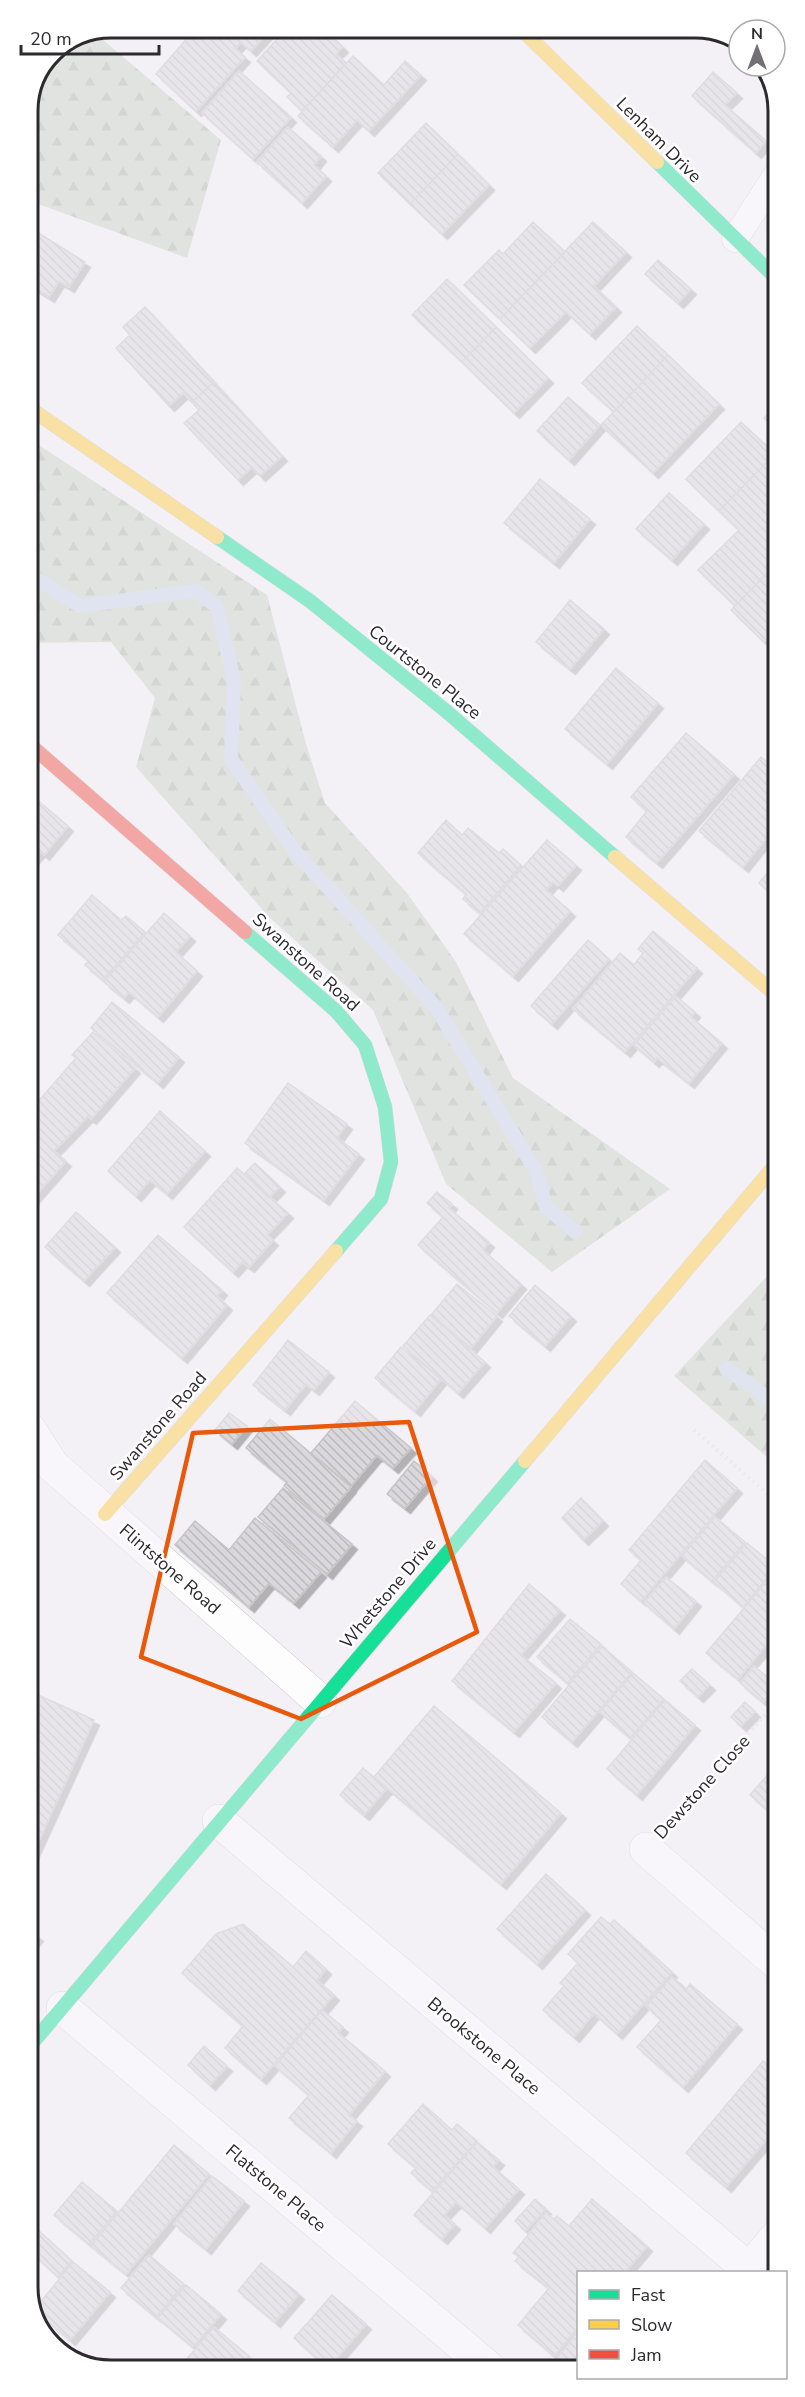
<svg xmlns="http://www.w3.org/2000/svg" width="805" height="2397" viewBox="0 0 805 2397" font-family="'Nunito Sans',sans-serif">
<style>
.forest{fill:url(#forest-firs)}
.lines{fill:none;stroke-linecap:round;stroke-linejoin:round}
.stream{stroke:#c6d5e8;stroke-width:14}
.building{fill:url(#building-back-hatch);stroke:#c7c4c8;stroke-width:1.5;filter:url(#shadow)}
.lane-casing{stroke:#cac8cc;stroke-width:27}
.street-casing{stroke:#cac8cc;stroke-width:34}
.fast-casing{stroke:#cac8cc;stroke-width:15}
.slow-casing{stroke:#cac8cc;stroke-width:15}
.jam-casing{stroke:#cac8cc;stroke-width:15}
.path{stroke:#dfdddf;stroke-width:4;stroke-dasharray:1.5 4.5;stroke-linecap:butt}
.lane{stroke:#fdfdfe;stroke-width:26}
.street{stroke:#fdfdfe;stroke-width:33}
.fast{stroke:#16e098;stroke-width:14}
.slow{stroke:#ffcf43;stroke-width:14}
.jam{stroke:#f24e42;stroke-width:14}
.marked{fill:none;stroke:#e8590c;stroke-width:4.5;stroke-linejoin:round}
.labels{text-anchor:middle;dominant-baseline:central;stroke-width:5;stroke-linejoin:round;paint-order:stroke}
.street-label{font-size:18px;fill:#2c2a2e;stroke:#fff}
.rim{fill:none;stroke:#2c2a2e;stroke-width:3}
</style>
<defs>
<pattern id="forest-firs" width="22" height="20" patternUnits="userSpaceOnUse" patternTransform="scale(1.5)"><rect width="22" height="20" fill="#c9d3c7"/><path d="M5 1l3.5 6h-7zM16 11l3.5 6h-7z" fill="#adb5ab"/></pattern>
<pattern id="building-back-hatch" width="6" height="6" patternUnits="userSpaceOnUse" patternTransform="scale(1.5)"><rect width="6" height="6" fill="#dad8dc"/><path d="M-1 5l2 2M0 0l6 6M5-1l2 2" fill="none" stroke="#bbbabd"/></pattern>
<filter id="shadow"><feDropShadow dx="5.5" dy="5.5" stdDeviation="0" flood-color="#0004"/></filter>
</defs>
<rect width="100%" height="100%" fill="#f4f1f6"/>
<!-- forest -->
<path class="forest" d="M95,33L221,140L187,258L27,200V105L52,51Z
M28,438L267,595L306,744L325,803L407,893L456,962L513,1078L670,1189L552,1272L446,1184L373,1010L269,917L136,767L155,698L111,642L28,643Z
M777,1272V1466L674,1376L770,1273Z"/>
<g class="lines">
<!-- stream -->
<path class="stream" d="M28,574L80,606L196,591L217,607L234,681L231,759L294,850L437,1009L536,1171L546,1207L575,1232
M727,1369L777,1404"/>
</g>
<!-- building -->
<path class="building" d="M197,27H273L251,51L241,42L235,49L245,57L196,111L156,74Z
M288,27H308L312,31L321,27L343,47L336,54L346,63L302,111L287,97L291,93L257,61Z
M353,56L384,85L405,61L421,75L369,131L357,120L333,147L298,116Z
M239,71L291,117L253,159L202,113Z
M713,72L737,93L725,105L766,141L756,153L692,96Z
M426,123L458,154L410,204L378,173Z
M288,127L321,156L314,165L326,176L302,203L257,162Z
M458,154L489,185L442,234L410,204Z
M533,222L565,252L500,319L464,285L499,250L503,254Z
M593,222L626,252L594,286L616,307L590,334L566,312L530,348L500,319Z
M27,226L85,262L69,287L59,281L49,297L27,283Z
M658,260L691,289L678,303L645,274Z
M447,279L496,327L462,362L412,315Z
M145,307L214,382L192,402L183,393L169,406L116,348L130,335L123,327Z
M637,326L668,355L614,412L582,383Z
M496,327L548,378L514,413L462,362Z
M668,355L719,404L653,473L601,425Z
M214,382L282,456L260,476L252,467L238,480L184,423L199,410L192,402Z
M568,397L600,425L569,460L537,431Z
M776,406V430L764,418Z
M741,422L775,454L719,511L686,479Z
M775,454L776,564L735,606L698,570L739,530L719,511Z
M540,479L590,519L554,563L504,523Z
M669,493L704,524L672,560L636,529Z
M776,564V630L764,642L731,610Z
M570,600L604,629L570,669L536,642Z
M616,668L658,703L607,764L565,729Z
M686,733L734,774L657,863L626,837L647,811L631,797Z
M761,757L776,770V826L743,867L699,831Z
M28,792L68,826L44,855L40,851L28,865Z
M446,820L462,835L468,828L499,853L503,849L521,865L480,913L463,899L466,894L418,853Z
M547,840L576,865L558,886L553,882L546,890L570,911L513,976L464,934Z
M776,863V898L759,883Z
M92,895L121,920L126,916L145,932L103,980L85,965L89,961L58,935Z
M164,913L190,936L176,952L197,971L158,1017L129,992L124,998L104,982Z
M653,931L697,968L625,1052L573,1009L620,953L634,965L643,953L638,949Z
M588,940L609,959L552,1024L531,1006Z
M676,996L695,1012L691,1017L722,1043L689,1083L657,1058L654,1062L634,1045Z
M112,1002L179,1057L158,1083L91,1028Z
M93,1032L135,1068L91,1119L88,1116L54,1151L66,1161L28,1204V1113L76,1058L72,1055Z
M288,1083L347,1124L337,1138L359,1154L324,1200L245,1143Z
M160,1111L205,1151L167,1194L150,1180L136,1196L108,1171Z
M255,1163L280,1187L269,1198L244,1174Z
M237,1168L288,1213L267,1235L273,1240L249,1267L242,1262L233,1272L184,1227Z
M437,1192L452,1204L449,1208L489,1242L483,1250L521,1284L497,1313L418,1245L443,1217L427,1203Z
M76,1212L115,1247L84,1281L45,1247Z
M158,1235L222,1290L217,1296L227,1305L182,1358L107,1293Z
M457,1284L497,1316L471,1348L431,1315Z
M535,1285L571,1316L545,1346L509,1316Z
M430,1315L485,1362L458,1393L403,1346Z
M288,1340L329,1372L314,1390L306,1384L285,1410L253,1385Z
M401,1347L441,1379L415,1411L375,1378Z
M355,1401L411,1448L393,1468L377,1455L351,1486L311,1453Z
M229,1413L247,1426L232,1444L215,1430Z
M270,1419L351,1487L324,1519L284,1486L287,1482L246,1448Z
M705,1460L737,1488L641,1601L621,1584L641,1560L629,1550Z
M414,1461L432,1476L405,1508L387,1494Z
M283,1488L352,1544L327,1574L258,1517Z
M581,1498L603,1521L583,1540L562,1518Z
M715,1517L745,1542L712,1581L682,1556Z
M255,1518L321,1572L294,1603L269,1583L249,1607L175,1545L195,1521L229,1550Z
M747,1543L776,1567L743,1607L714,1582Z
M777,1569V1632L738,1679L706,1653Z
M666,1577L696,1601L674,1629L644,1603Z
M529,1584L560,1610L521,1655L556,1683L514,1732L452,1681Z
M570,1619L601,1644L567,1683L537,1657Z
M602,1646L632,1672L572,1742L542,1717Z
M754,1666L777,1685L763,1702L740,1683Z
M692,1669L710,1685L698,1697L680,1681Z
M633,1673L664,1699L630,1738L600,1712Z
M29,1691L94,1720L30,1860L29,1859Z
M665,1700L695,1725L637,1795L607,1769Z
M745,1702L755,1712L741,1726L731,1717Z
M434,1706L561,1813L501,1884L374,1777Z
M777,1764V1827L771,1821L775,1816L750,1795Z
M363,1768L387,1788L364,1815L340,1795Z
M546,1874L585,1910L537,1964L497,1929Z
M601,1917L610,1924L614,1920L672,1972L617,2034L594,2013L574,2037L543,2010L564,1986L560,1983L578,1963L568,1954Z
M243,1924L293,1967L306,1951L326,1969L317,1980L334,1995L261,2079L225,2048L243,2026L182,1973L216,1934Z
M29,1929L38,1936L29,1946Z
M672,1977L687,1989L690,1984L737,2024L683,2087L637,2047L661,2020L646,2006Z
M322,2010L343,2027L338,2033L385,2071L349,2115L357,2121L331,2153L289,2118L309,2095L275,2066Z
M204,2046L227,2066L210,2085L188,2065Z
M763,2061L778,2073V2126L726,2187L686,2153Z
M423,2104L452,2130L457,2124L477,2141L432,2191L411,2173L416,2168L388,2144Z
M477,2142L499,2160L493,2167L519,2189L485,2228L456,2202L444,2215L455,2224L442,2239L414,2215Z
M174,2145L209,2174L126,2274L91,2246Z
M212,2176L244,2201L206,2249L174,2224Z
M82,2182L117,2211L89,2244L54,2215Z
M535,2199L546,2209L525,2231L515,2221Z
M592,2199L647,2246L625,2272H578V2327L554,2356L518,2325L549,2288L515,2261L519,2257L513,2253L546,2213L554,2219L557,2216L569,2226Z
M37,2229L72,2261L58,2277L30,2251V2237Z
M149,2255L184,2284L156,2317L121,2288Z
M73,2262L110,2292L70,2340L34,2310Z
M261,2263L299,2294L275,2322L238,2291Z
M186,2285L221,2314L193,2347L158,2318Z
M332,2295L366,2324L328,2368L294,2338Z
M214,2327L249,2356L238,2369H198L186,2360Z
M578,2332V2368H549Z
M249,2357L264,2369H239Z"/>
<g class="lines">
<defs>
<path id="lane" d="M735,239L775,177"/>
<path id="street" d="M29,1429L52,1465L320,1701
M219,1821L752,2272
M646,1849L778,1964
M63,2008L489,2368
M749,2270L778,2235"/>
<path id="fast" d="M657,162L775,277
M217,537L310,601L446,711L615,857
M245,932L336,1011L365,1045L385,1107L391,1162L381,1199L336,1251
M29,2047L525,1461"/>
<path id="slow" d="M519,27L657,162
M28,407L217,537
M615,857L776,995
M525,1461L777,1163
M105,1514L336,1251"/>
<path id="jam" d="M28,743L245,932"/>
</defs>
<!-- lane casing -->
<use href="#lane" class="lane-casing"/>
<!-- street casing -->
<use href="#street" class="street-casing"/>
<!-- fast casing -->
<use href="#fast" class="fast-casing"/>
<!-- slow casing -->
<use href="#slow" class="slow-casing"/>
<!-- jam casing -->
<use href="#jam" class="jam-casing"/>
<!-- path -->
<path class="path" d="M694,1430L777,1502
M672,1819L777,1701"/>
<!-- lane -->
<use href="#lane" class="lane"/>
<!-- street -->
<use href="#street" class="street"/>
<!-- fast -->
<use href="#fast" class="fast"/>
<!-- slow -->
<use href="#slow" class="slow"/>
<!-- jam -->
<use href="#jam" class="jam"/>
</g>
<!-- marked area -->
<path d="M0 0H805V2397H0ZM409,1422L477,1632L301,1719L141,1657L193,1433Z" fill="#f4f1f6" fill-opacity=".55" fill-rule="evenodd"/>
<path class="marked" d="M409,1422L477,1632L301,1719L141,1657L193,1433Z"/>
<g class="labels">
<!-- street labels -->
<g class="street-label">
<text transform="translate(659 140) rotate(45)">Lenham Drive</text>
<text transform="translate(425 672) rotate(39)">Courtstone Place</text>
<text transform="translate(306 962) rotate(42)">Swanstone Road</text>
<text transform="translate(158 1426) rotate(-49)">Swanstone Road</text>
<text transform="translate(170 1569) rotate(41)">Flintstone Road</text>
<text transform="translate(388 1593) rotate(-50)">Whetstone Drive</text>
<text transform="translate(702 1787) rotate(-48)">Dewstone Close</text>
<text transform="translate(484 2046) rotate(40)">Brookstone Place</text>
<text transform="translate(276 2188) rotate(40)">Flatstone Place</text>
</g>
</g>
<!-- crop -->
<path d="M0 0H805V2397H0ZM111 38H695A73 73 0 0 1 768 111V2287A73 73 0 0 1 695 2360H111A73 73 0 0 1 38 2287V111A73 73 0 0 1 111 38Z" fill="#fff" fill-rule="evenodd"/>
<path class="rim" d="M111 38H695A73 73 0 0 1 768 111V2287A73 73 0 0 1 695 2360H111A73 73 0 0 1 38 2287V111A73 73 0 0 1 111 38Z"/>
<!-- legend -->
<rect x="577" y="2271" width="210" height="108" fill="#ffffff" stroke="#abaaab" stroke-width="1.5"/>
<rect x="589" y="2290" width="30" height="9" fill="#16e098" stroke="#abaaab" stroke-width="1.5"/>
<text x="631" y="2301" font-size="18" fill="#2c2a2e">Fast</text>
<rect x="589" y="2320" width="30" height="9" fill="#ffcf43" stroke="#abaaab" stroke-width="1.5"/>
<text x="631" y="2331" font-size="18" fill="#2c2a2e">Slow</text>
<rect x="589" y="2350" width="30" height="9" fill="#f24e42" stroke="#abaaab" stroke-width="1.5"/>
<text x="631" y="2361" font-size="18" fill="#2c2a2e">Jam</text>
<!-- north arrow -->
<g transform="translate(757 48)"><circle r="28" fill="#ffffff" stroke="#abaaab" stroke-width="1.5"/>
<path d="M0-4.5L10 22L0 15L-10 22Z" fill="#727074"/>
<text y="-9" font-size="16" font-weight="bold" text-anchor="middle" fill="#2c2a2e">N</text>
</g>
<!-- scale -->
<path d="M21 45v9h138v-9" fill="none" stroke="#2c2a2e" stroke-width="3"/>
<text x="30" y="45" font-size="18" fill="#2c2a2e" stroke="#ffffff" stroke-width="4.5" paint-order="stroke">20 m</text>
</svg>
